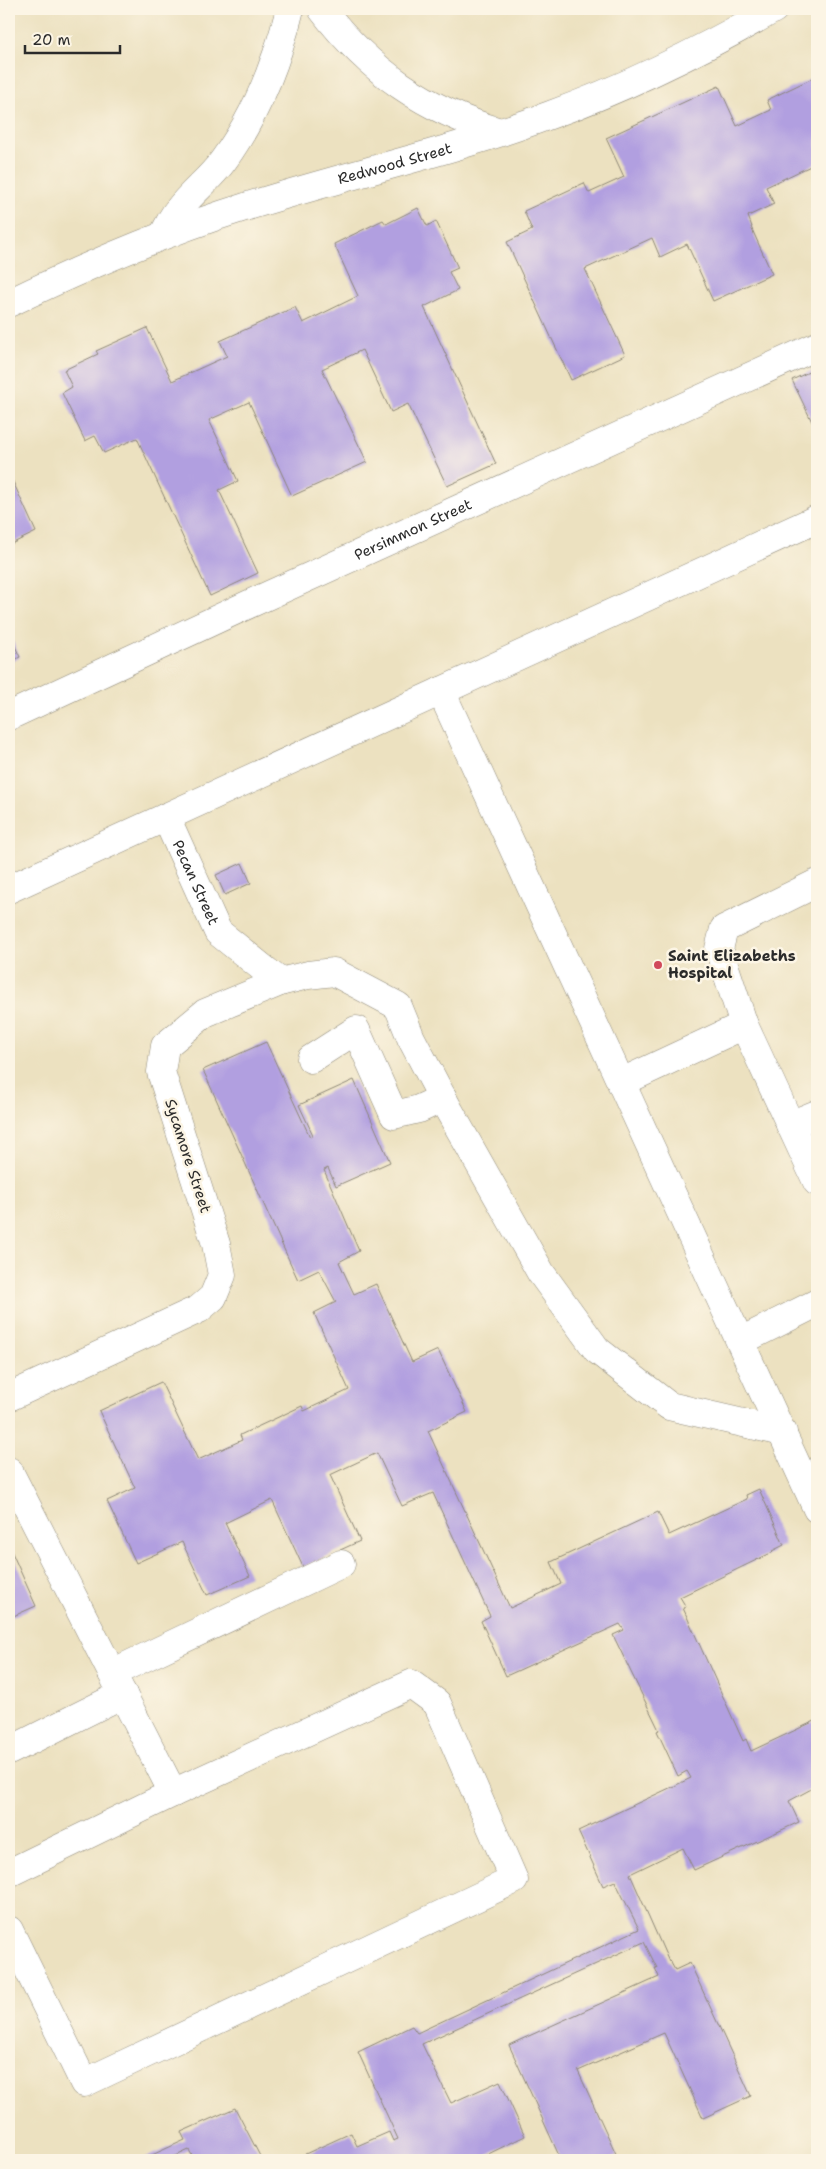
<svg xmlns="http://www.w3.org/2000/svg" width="826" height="2169" viewBox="0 0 826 2169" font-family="'Shantell Sans',sans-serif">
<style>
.building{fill:#b19fe0}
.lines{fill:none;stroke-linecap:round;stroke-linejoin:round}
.minor-casing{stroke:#8c8676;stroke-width:29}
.major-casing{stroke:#8c8676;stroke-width:29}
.minor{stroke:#fff;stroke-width:28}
.major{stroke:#fff;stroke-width:28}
.poi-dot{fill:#d1495b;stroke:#fcf5e5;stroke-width:2}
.labels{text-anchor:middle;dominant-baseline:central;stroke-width:5;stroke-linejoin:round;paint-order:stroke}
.street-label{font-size:15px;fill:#2b2b2b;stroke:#fcf5e5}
.poi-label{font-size:15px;font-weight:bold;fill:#2b2b2b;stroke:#fcf5e5;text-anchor:start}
</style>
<rect width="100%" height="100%" fill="#fcf5e5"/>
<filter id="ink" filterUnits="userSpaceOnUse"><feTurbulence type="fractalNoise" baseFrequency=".02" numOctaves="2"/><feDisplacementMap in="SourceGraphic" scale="10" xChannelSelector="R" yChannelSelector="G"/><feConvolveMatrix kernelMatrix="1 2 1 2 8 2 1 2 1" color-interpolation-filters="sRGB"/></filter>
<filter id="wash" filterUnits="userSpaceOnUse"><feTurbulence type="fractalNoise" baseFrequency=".0096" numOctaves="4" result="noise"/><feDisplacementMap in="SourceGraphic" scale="20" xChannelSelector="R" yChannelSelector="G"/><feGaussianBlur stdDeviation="1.12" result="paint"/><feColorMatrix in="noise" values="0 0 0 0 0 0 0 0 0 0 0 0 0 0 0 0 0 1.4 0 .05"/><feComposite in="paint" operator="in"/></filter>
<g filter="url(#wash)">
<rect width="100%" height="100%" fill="#ece1c0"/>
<g id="blocks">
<!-- building -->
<path class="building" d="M817,76V163L766,187L774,204L748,216L752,227H751L772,274L713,301L687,244L660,257L652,238L585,269L625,355L571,380L507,242L532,230L524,211L584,183L589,193L624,177L606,138L719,86L737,126L771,110L767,100Z
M418,208L427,226L436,221L458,268L449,272L458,290L424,307L496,464L447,486L408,404L391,412L362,350L322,369L367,462L292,496L249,402L209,420L238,481L219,490L258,573L210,596L137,438L104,453L95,436L85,441L62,393L72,387L64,370L98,354L96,351L147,328L172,381L227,356L220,341L295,307L303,323L358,296L334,244L383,220L386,224Z
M817,368V424L814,426L792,380Z
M9,473L36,532L9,545Z
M9,633L20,657L9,663Z
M242,863L251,883L225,895L216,875Z
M266,1042L310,1137L313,1135L299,1105L354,1080L390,1162L336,1186L328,1168L324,1170L359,1251L339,1262L354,1294L376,1284L412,1362L438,1350L467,1412L428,1431L510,1608L561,1584L551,1562L658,1512L669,1535L747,1499L746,1495L759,1489L784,1545L772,1551L773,1552L680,1597L686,1607L683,1608L743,1741L746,1739L751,1751L817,1720V1786L789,1801L799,1822L694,1870L683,1848L630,1874L669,1962L670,1961L675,1970L690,1963L751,2096L703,2118L664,2033L578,2071L617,2156L607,2160H561L509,2045L659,1977L655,1968H657L644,1942L422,2044L451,2103L500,2081L525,2136L476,2160H306L303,2155L351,2133L357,2146L389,2132L393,2141L398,2139L358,2052L412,2026L417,2033L639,1929L615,1881L603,1886L578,1831L691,1778L687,1771L678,1776L657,1731L659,1730L613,1635L624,1630L620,1624L506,1676L481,1621L490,1616L433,1493L402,1506L377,1453L330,1475L360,1541L303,1567L272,1500L225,1523L250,1576L207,1595L182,1542L136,1563L107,1501L135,1488L99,1411L161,1382L198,1460L242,1440L240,1435L302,1406L304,1411L349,1390L314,1313L336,1302L319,1270L298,1280L203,1070Z
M9,1546L36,1606L9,1618Z
M235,2108L262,2160H190L194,2159L189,2150L167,2160H141L185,2140L181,2132Z"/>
</g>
</g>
<g filter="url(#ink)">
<use href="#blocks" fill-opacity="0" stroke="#8c8676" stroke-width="1"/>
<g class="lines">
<defs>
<g id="minor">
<path d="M322,9C369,71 426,110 500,132"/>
<path d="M163,235C168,227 172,216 179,209C192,192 210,179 223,161C255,117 277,62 290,9"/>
<path id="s1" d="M9,303C84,267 162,233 242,208C344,175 449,153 550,115C628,87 702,50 774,9"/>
<path d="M441,691L817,1509"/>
<path id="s2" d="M9,716L258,600L817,346"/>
<path id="s3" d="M166,817L218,932L280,982"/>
<path d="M744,1025L817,1182"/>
<path d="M311,1059L356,1030L394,1115L419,1109L443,1098"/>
<path d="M622,1082L744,1025L719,949L724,929L817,883"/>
<path d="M790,1125L817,1114"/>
<path d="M741,1341L817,1303"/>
<path d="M9,1397L199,1309L213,1297L222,1275L216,1244L161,1072L165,1046L205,1013L280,982L308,975L334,972L398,1006L411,1038L450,1112L541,1273L597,1350L669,1406L783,1432"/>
<path d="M9,1471L173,1793"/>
<path d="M112,1673L341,1564"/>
<path d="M9,1751L123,1694"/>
<path d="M9,1873L173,1793L411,1684L437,1703L514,1880L84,2083L9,1930"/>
</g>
<path id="major" d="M9,889L817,519"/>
</defs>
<!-- minor casing -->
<use href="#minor" class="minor-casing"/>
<!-- major casing -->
<use href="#major" class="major-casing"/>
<!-- minor -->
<use href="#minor" class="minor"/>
<!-- major -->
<use href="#major" class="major"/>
</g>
</g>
<!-- markers -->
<circle class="poi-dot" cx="658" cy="965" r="5"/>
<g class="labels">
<!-- street labels -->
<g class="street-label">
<text stroke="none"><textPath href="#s1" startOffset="411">Redwood Street</textPath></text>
<text stroke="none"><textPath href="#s2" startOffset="445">Persimmon Street</textPath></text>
<text stroke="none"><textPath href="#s3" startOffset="72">Pecan Street</textPath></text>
<text transform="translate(188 1156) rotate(72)">Sycamore Street</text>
</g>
<!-- poi labels -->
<g class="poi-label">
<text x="668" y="956">Saint Elizabeths<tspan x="668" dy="17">Hospital</tspan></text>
</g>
</g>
<!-- margin -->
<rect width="826" height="2169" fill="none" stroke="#fcf5e5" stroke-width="30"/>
<!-- scale -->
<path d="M25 45v8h95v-8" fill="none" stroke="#2b2b2b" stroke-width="2.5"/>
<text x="32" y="45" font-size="15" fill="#2b2b2b" stroke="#fcf5e5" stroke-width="4" paint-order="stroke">20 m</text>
</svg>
